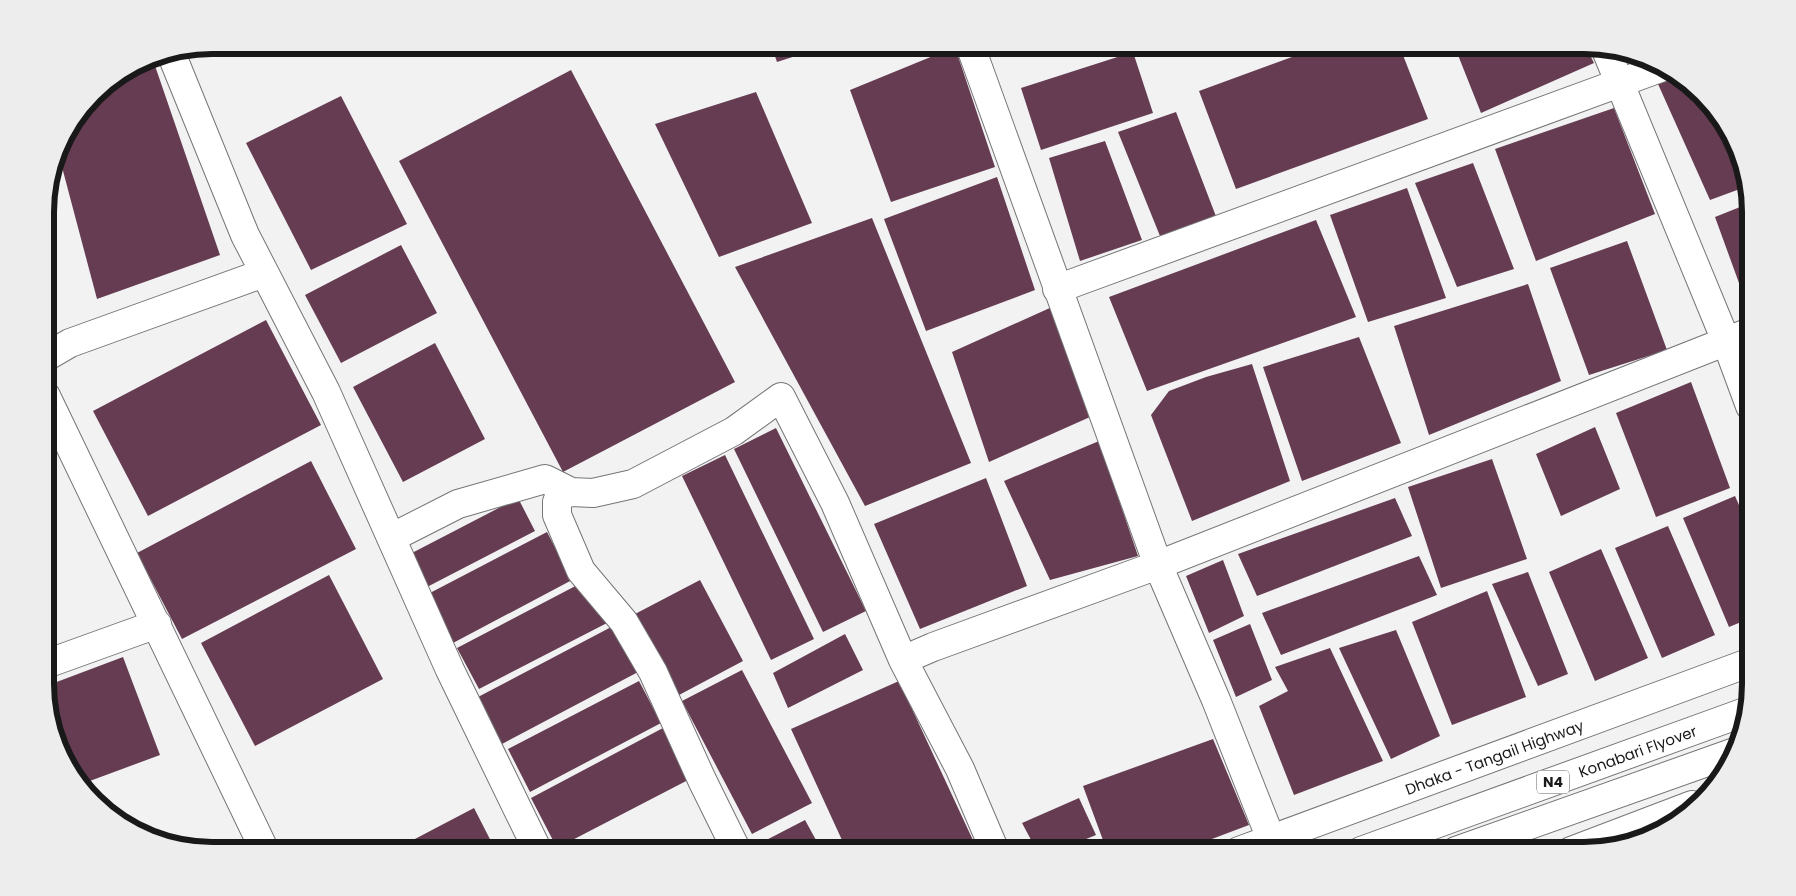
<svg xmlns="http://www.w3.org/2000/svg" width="1796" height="896" viewBox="0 0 1796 896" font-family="Poppins,sans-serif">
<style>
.building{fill:#663c52}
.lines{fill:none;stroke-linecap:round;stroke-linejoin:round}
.minor-casing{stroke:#757576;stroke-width:30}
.major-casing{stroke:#757576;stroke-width:30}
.highway-casing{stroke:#757576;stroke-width:30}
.minor{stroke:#fff;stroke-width:28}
.major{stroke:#fff;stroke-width:28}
.highway{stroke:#fff;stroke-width:28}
.labels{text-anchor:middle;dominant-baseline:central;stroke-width:5;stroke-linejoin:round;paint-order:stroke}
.shield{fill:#fff;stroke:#5e5e5e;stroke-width:1}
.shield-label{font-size:14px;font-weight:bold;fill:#191919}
.street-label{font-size:15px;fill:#191919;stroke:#fff}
.rim{fill:none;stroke:#191919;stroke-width:6}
</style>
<rect width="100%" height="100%" fill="#f2f2f3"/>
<!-- building -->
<path class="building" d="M771,45H830L777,62Z
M1090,45H1119L1094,54Z
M1325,45H1399L1428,119L1236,189L1199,91Z
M1454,45H1585L1594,63L1481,113Z
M955,47L995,167L891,202L850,90Z
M1133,52L1153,113L1041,150L1021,88Z
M152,57L220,255L97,299L58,152L62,138L101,86L148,58Z
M571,70L735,382L563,472L399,161Z
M1675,77L1723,119L1748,186L1710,200L1658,84Z
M756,92L812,223L719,257L655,124Z
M341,96L407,224L311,270L246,143Z
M1614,108L1655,214L1536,261L1495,149Z
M1176,112L1217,219L1160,236L1118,132Z
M1105,141L1142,240L1080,261L1049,158Z
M1473,163L1514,269L1457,287L1415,183Z
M997,177L1035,290L926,331L884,219Z
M1407,188L1446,298L1368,322L1330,215Z
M1750,203V304L1747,305L1715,217Z
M872,218L971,463L865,506L735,267Z
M1316,220L1356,317L1147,391L1109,297Z
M1627,241L1667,350L1589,375L1550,268Z
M401,245L437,313L341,363L305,295Z
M1528,284L1561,381L1429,435L1394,326Z
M1052,307L1090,417L989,462L952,352Z
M266,320L321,425L148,516L93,411Z
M1359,337L1401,443L1302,481L1263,367Z
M435,343L485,439L403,482L353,387Z
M1252,364L1290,481L1192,521L1151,415L1169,391L1206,377Z
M1691,382L1730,488L1656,517L1616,413Z
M1595,427L1620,489L1561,516L1536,454Z
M776,428L866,611L823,632L734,449Z
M1099,441L1138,556L1050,580L1004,481Z
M725,455L814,639L771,660L682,476Z
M1492,459L1527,559L1441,588L1408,487Z
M311,461L356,549L182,639L137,553Z
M986,478L1027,586L920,629L874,524Z
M1735,496L1751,532V618L1729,627L1683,518Z
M518,498L535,531L427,587L410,554Z
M1395,498L1412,536L1257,596L1238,554Z
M1668,526L1715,635L1662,658L1615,548Z
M547,532L572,580L453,643L428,594Z
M1601,549L1648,658L1595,681L1549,572Z
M1419,556L1437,595L1281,655L1262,613Z
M1223,560L1244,616L1209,633L1186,576Z
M1528,572L1568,674L1538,686L1492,584Z
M329,575L383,679L255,746L201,643Z
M700,580L743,661L679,695L635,614Z
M585,581L607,623L479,689L457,648Z
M1487,591L1526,697L1452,725L1412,622Z
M46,616L55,635L46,638Z
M1250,624L1272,680L1236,697L1213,640Z
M615,625L640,671L502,744L478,697Z
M1396,630L1440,736L1391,759L1339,648Z
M845,634L863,670L788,708L773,673Z
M1330,648L1383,761L1294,795L1259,706L1288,691L1275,667Z
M123,657L160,755L79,785L46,707V686Z
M742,670L812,803L752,834L682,701Z
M639,681L661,723L530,792L508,749Z
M899,681L978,851H847L791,729Z
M663,728L690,779L557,848L531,798Z
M1213,739L1249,825L1180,851H1107L1083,786Z
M1079,798L1096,835L1057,851H1037L1022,823Z
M474,808L496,851H392Z
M805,820L822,851H753L751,848Z"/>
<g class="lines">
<defs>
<path id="minor" d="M970,45L1158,565L1216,700L1271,839L1274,851
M1606,50L1726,341L1750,406
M171,53L245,235L326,392L450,670L538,851
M1057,289L1663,67
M46,357L70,343L264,273
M46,396L265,851
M567,490L557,502V515L581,571L624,622L653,672L702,780L737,851
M391,538L458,504L545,479L571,492L593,493L633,484L734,431L781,397L835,503L903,660L960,769L995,851
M903,660L933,647L1158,565L1750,332
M46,664L157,624"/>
<g id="major">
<path id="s1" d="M1239,851L1751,662"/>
<path d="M1571,851L1692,805"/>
</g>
<g id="highway">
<path id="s2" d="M1361,851L1745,712"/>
<path d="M1456,851L1735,752"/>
</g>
</defs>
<!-- minor casing -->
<use href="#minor" class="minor-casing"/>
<!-- major casing -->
<use href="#major" class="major-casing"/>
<!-- highway casing -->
<use href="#highway" class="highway-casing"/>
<!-- minor -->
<use href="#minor" class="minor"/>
<!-- major -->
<use href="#major" class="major"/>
<!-- highway -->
<use href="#highway" class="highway"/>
</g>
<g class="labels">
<!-- shield labels -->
<rect class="shield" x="1537" y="770.5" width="32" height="23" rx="4"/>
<g class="shield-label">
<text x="1553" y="782">N4</text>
</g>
<!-- street labels -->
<g class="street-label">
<text stroke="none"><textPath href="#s2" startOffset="294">Konabari Flyover</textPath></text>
<text stroke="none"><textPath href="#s1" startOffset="272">Dhaka - Tangail Highway</textPath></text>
</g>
</g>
<!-- crop -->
<path d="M0 0H1796V896H0ZM212 54H1584A158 158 0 0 1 1742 212V684A158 158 0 0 1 1584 842H212A158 158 0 0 1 54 684V212A158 158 0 0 1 212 54Z" fill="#ededed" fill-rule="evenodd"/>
<path class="rim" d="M212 54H1584A158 158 0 0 1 1742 212V684A158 158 0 0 1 1584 842H212A158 158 0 0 1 54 684V212A158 158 0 0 1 212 54Z"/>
</svg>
